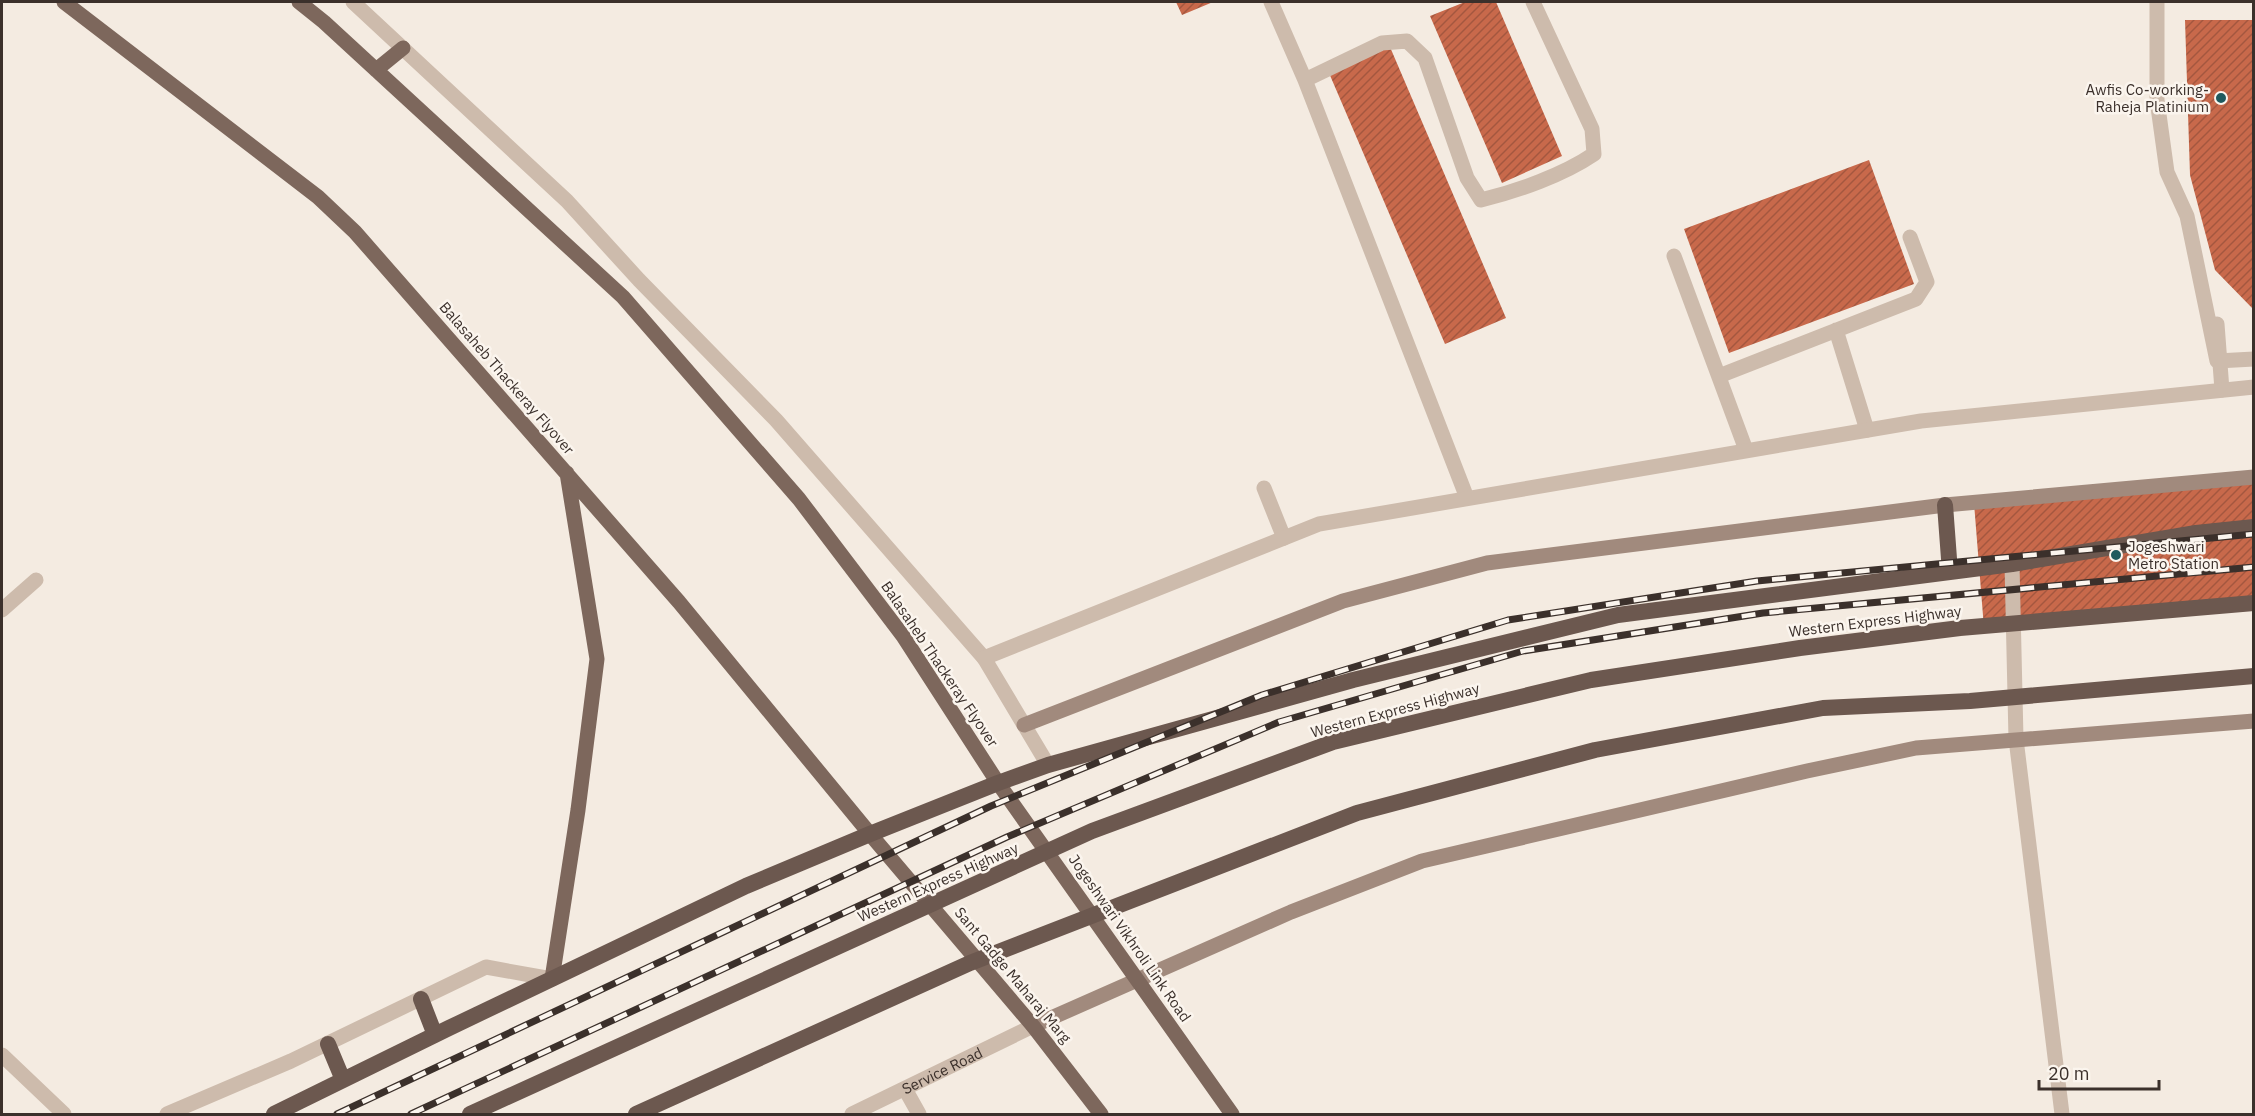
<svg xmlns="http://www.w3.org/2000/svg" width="2255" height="1116" viewBox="0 0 2255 1116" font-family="'IBM Plex Sans',sans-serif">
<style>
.building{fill:url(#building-hatch)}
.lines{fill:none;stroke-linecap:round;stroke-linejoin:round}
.service{stroke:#cdbbac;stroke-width:15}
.minor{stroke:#cdbbac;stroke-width:15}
.tertiary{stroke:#cdbbac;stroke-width:15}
.secondary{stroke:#a18a7d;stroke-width:15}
.primary{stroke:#7d675c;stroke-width:15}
.trunk{stroke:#6c584f;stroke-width:16}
.rail-casing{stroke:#3b302b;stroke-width:7}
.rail{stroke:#fbf5ee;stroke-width:4.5;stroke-dasharray:14;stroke-linecap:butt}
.trunk-bridge{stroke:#6c584f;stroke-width:16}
.poi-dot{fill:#1f5a5e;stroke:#fbf5ee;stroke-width:2}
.labels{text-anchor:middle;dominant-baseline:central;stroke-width:5;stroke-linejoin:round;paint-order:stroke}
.poi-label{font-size:15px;fill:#3b302b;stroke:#fbf5ee;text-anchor:end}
.street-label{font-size:15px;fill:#3b302b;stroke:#fbf5ee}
</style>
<defs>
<pattern id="building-hatch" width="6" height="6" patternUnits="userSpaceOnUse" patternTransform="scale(1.5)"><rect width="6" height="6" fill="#c8694b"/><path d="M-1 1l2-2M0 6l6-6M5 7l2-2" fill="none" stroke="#a4573f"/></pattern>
</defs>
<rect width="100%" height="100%" fill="#f4ebe1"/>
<!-- building -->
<path class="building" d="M1176,2H1213L1182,15Z
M1465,2H1496L1562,156L1502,183L1430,16Z
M2185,20H2254V310L2215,270L2190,175Z
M1390,47L1506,318L1445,344L1329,73Z
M1869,160L1914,284L1729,353L1684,229Z
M2254,480V606L1984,628L1974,503Z"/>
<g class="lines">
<!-- service -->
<path class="service" d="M2157,2V100L2167,172L2187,216L2217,361V324L2222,390
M1674,256L1746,450
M1836,330L1867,430
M2217,361L2254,359
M1719,376L1916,299L1927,282L1910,237
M1264,488L1284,538
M905,1089L919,1114"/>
<!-- minor -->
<path class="minor" d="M353,2L567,201L639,280L776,420L984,658
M1271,2L1305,80L1467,498
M1305,80L1382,43L1407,41L1425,58L1467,178L1481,200C1518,191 1563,175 1594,154L1592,129L1533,2
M2012,564L2016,739L2062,1114
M2,610L36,580
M2,1055L64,1114"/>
<!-- tertiary -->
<g class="tertiary">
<path d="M1048,765L984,658L1319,524L1921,421L2254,387"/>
<path d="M167,1114L291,1061L486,967L552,979"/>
<path id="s1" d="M852,1114L1033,1026"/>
</g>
<!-- secondary -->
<path class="secondary" d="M1024,725L1343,601L1487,563L1945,505L2254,477
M1033,1026L1291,912L1422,861L1807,771L1916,748L2254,721"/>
<!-- primary -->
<path class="primary" d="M64,2L318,197L355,232L679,602L870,834L1033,1026L1101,1114
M299,2L324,22L623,297L799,499L903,636L998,783L1232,1114
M376,70L403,48
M552,979L578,810L597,659L567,473"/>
<!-- trunk -->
<path class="trunk" d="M1945,505L1950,572
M421,999L435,1035
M328,1044L343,1080
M274,1114L449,1028L746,886L870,834L998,783L1048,765L1353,680L1618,615L2012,564L2196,533L2254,527"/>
<defs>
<path id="rail" d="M337,1114L991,806L1262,695L1508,620L1757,581L2254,534
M411,1114L1007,837L1279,722L1523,651L1763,613L2254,567"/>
</defs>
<!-- rail casing -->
<use href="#rail" class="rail-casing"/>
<!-- rail -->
<use href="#rail" class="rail"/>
<!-- trunk-bridge -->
<path class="trunk-bridge" d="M470,1114L1092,831L1333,742L1591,680L1800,648L1960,628L2254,603
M636,1114L970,963L1357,813L1595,750L1823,708L1970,701L2254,676"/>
</g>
<!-- markers -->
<g class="poi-dot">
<circle cx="2221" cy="98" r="6"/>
<circle cx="2116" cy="555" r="6"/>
</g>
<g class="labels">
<!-- poi labels -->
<g class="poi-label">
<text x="2209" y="89">Awfis Co-working-<tspan x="2209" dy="17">Raheja Platinium</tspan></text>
<text x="2128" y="546" text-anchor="start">Jogeshwari<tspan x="2128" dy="17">Metro Station</tspan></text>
</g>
<!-- street labels -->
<g class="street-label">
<text transform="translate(507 378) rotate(49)">Balasaheb Thackeray Flyover</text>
<text transform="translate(1875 621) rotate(-7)">Western Express Highway</text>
<text transform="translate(940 664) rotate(56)">Balasaheb Thackeray Flyover</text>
<text transform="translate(1395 710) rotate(-15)">Western Express Highway</text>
<text transform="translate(938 882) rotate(-24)">Western Express Highway</text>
<text transform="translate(1130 938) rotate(55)">Jogeshwari Vikhroli Link Road</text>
<text transform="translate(1013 975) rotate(50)">Sant Gadge Maharaj Marg</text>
<text stroke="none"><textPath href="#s1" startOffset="100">Service Road</textPath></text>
</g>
</g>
<!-- border -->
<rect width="2255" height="1116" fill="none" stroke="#3b302b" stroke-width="6"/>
<!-- scale -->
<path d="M2039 1080v9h120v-9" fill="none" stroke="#3b302b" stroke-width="3"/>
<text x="2048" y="1080" font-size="18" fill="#3b302b" stroke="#fbf5ee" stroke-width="4.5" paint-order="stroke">20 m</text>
</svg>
